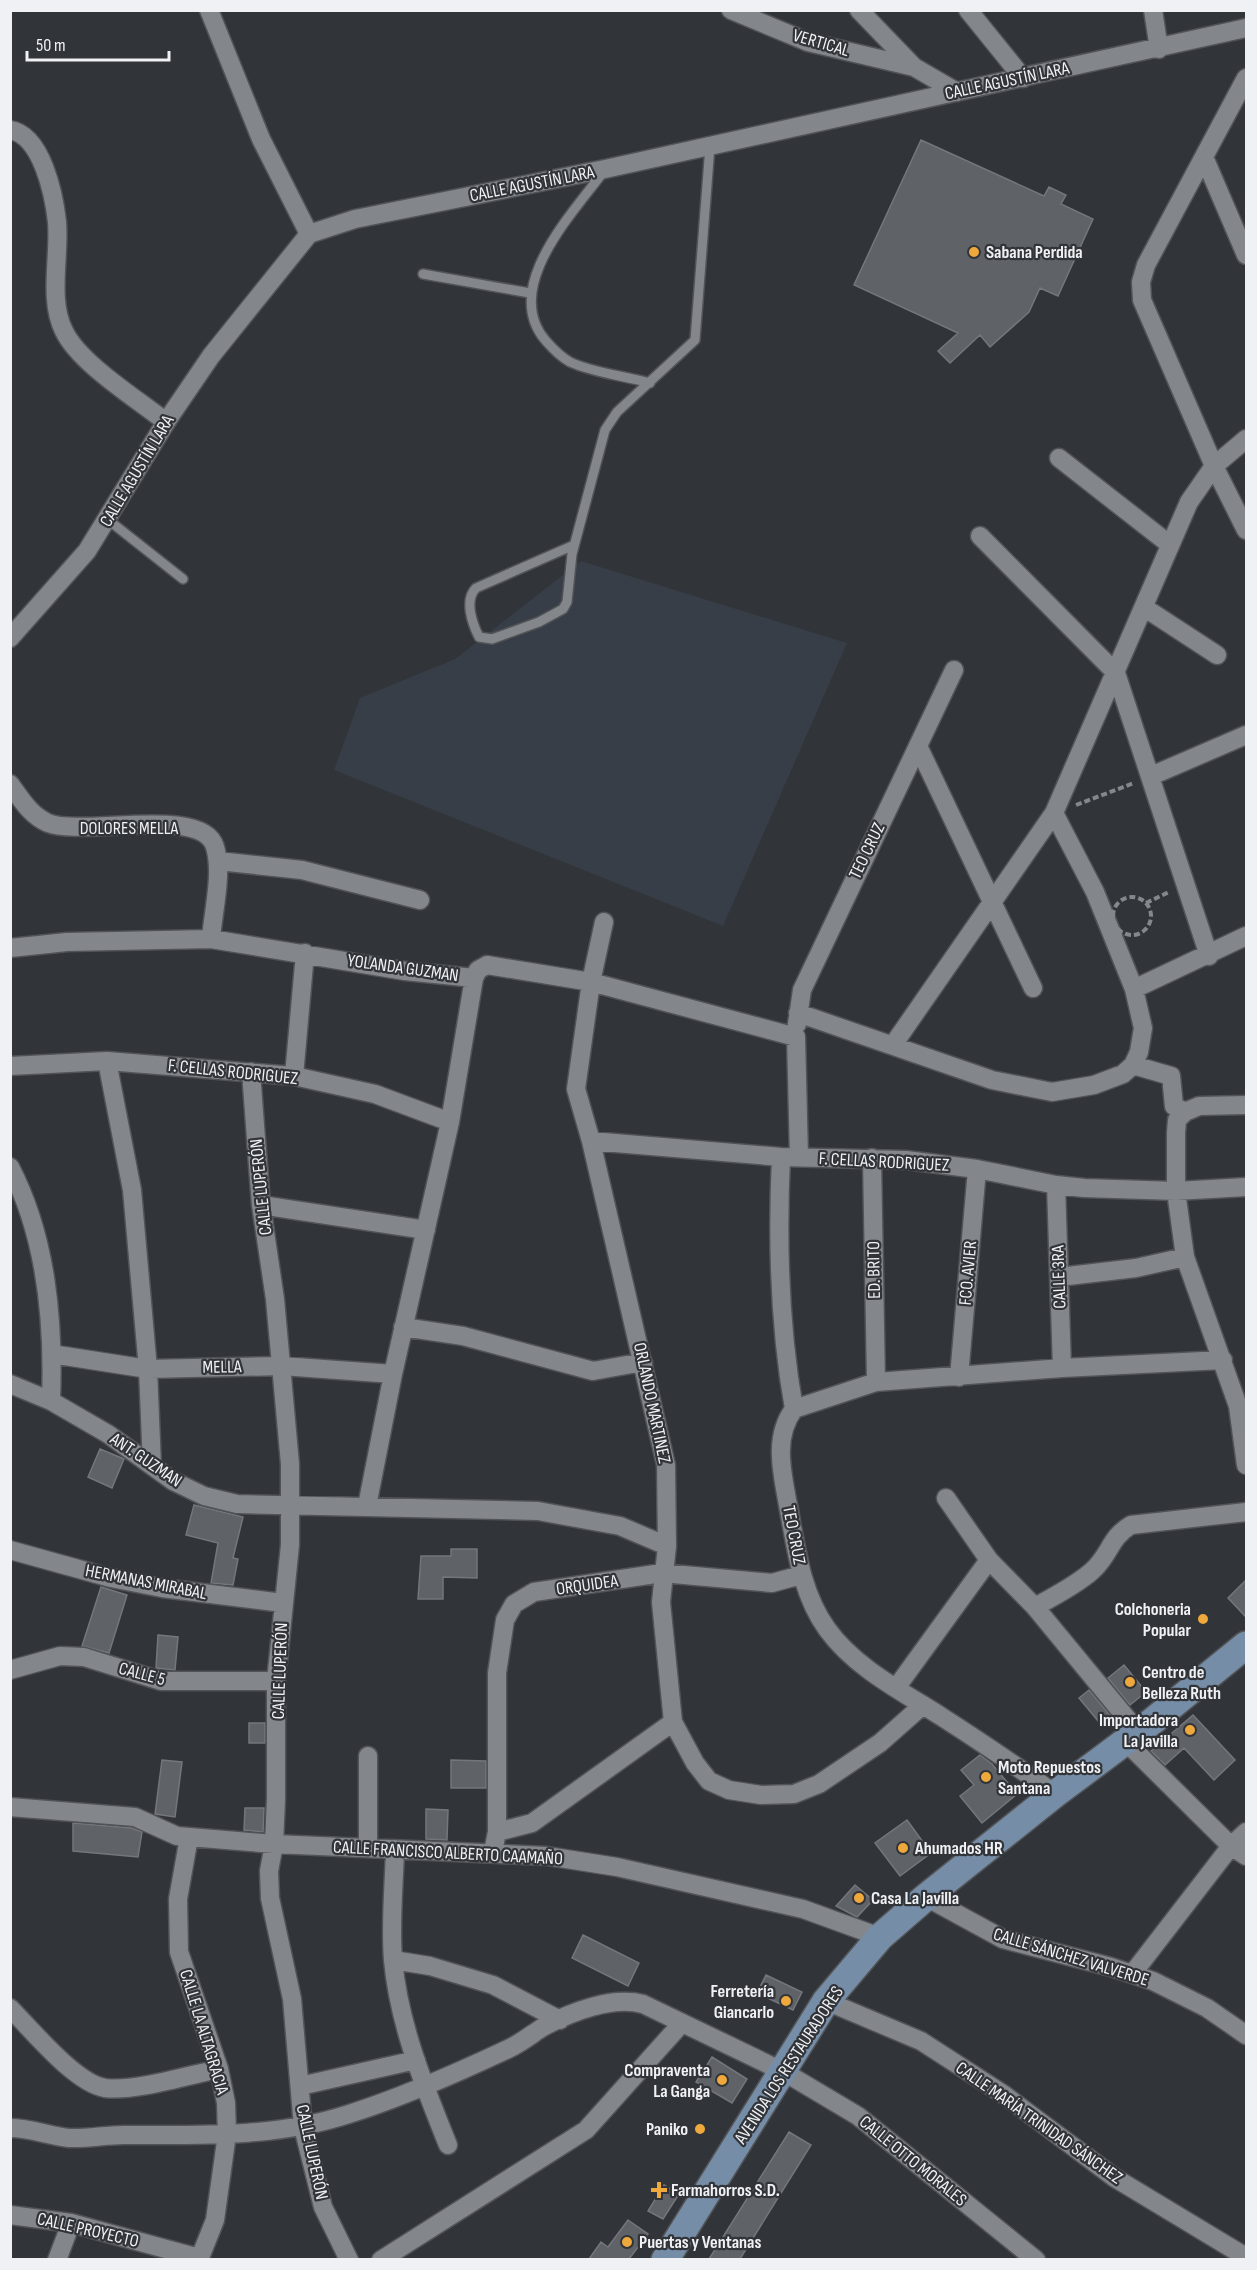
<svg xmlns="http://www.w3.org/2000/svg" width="1257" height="2270" viewBox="0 0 1257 2270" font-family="'Sofia Sans Condensed',sans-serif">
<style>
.built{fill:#373e47}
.building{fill:#5f6367;stroke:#73777c;stroke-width:1.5}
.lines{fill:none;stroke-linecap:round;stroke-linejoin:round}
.lane-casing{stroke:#515356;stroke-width:12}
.street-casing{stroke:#515356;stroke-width:21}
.secondary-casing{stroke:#515356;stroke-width:30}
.path{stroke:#84878b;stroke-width:4;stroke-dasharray:6 3;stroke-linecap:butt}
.lane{stroke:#83878c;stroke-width:9}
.street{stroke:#83878c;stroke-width:18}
.secondary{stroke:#768da7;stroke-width:27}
.poi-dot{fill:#eea83c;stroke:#313438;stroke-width:2}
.labels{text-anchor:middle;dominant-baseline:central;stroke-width:4.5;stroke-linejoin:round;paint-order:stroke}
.street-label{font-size:18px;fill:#eff1f4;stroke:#313438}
.poi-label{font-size:18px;font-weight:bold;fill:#eff1f4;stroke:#313438;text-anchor:start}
</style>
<rect width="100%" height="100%" fill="#313438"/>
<!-- built -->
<path class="built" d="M581,561L847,643L723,926L334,770L360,698L455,659Z"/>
<!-- building -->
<path class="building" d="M921,140L1044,196L1049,187L1066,195L1061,204L1093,219L1058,296L1040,288L1029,312L990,347L980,335L950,363L938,351L958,333L854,285Z
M100,1449L124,1459L112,1488L88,1477Z
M194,1505L243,1517L233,1558L238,1559L233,1585L211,1583L218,1543L186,1535Z
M451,1549H477V1578L443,1577V1599H418L421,1556H451Z
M1246,1580V1617L1228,1598Z
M101,1587L127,1595L109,1653L82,1646Z
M158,1635L178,1637L175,1670L156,1668Z
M1124,1665L1146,1692L1130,1705L1108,1678Z
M1089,1690L1113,1719L1103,1727L1079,1698Z
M1193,1715L1235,1760L1214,1780L1184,1748L1165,1765L1151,1751Z
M249,1723H265V1743H249Z
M980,1755L992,1764L1017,1794L982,1823L960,1796L974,1785L961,1770Z
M162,1760L182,1762L175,1817L155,1814Z
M451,1760L486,1761V1788H451Z
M245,1808H264L263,1832L244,1830Z
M426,1809L448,1810L447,1840L426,1839Z
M907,1820L931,1853L900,1876L875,1843Z
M73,1823L132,1828L142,1832L138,1857L73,1851Z
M855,1885L873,1900L857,1917L836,1906Z
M583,1935L639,1963L628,1986L572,1958Z
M766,1975L802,1992L793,2010L757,1993Z
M712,2057L747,2079L732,2103L696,2082Z
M789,2132L811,2145L740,2259H709Z
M664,2185L679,2194L663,2219L648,2211Z
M628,2220L648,2234L629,2259H589L601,2242L608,2247Z"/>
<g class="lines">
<defs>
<path id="lane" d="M604,171C573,213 500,288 546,341C553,349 561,357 570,362C594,373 625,376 650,383
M423,274L530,293
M107,519L183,579
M574,545L476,588C464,600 472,623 479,637L492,639L539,622L563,609L567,602L572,554L605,430L617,412L695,340L710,146"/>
<path id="street" d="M209,10L261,139L309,234
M731,10L808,42L914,67
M859,10L914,67L957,92
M968,10L1023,78
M1153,10L1159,49
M1246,78L1146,265L1141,282L1142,300L1214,466L1246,530
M10,130C42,135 54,195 57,222C60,256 48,300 64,331C79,363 137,399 166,422
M1204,157L1246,255
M1059,458L1169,544
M980,536L1116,673L1209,956
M1145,608L1217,655
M10,638L87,551L166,422L211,356L309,234L355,219L605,169L1246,28
M918,746L1033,988
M1151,776L1246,735
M10,784C21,799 30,815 48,823C82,837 203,805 215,847C223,874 213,911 211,939
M218,861L302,870L420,900
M604,922L591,982L576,1089L591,1141L666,1465L667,1546L661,1602L673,1722L695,1763L709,1781L729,1790L761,1795L794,1794L819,1784L880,1743L923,1705
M10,948L67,942L211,939L405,971L474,978
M1134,989L1246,936
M798,1013L992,1080L1052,1092L1094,1085L1123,1074L1133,1065L1139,1052L1143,1028L1134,989L1095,892L1054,813
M797,1024L802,990L954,670
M893,1045L1054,813L1189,502L1214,466L1246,439
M107,1061L132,1190L148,1369L152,1466
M1133,1065L1171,1076L1174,1106L1185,1112
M10,1066L107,1061L294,1076L375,1094L450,1122
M251,1072L261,1205L275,1299L290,1464V1545L276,1681V1799L274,1844L269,1871L270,1898L292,1999L303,2127L323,2207L349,2260
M294,1076L305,953
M1246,1105L1199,1106L1185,1112L1177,1120L1176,1133V1191L1185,1257L1238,1406L1246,1465
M591,1141L781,1157L906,1160L977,1169L1056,1185L1084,1188L1176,1191L1246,1187
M781,1157C777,1242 779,1325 794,1409C773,1437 782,1472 788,1505C796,1547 801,1593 827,1629C855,1668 903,1692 942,1717C981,1742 1018,1767 1055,1794
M872,1158L876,1382
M10,1167C47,1238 54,1322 51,1401
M1056,1185L1062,1368
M261,1205L426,1230
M1059,1277L1136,1268L1185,1257
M403,1327L463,1336L593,1371L643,1362
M52,1354L148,1369L282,1366L393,1374
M959,1377L977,1169
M10,1384L51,1401L108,1434L173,1481L204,1496L237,1504L538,1511L620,1526L667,1546
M794,1409L876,1382L1062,1368L1223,1360
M946,1498L989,1560L1035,1607L1138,1732
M367,1506L393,1374L450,1122L474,978L478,970L487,965L591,982L796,1037L799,1157
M10,1550L111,1578L162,1588L283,1603
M1035,1607C1054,1596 1075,1586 1092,1571C1111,1554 1109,1538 1131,1525L1246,1512
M10,1670L60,1656L84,1657L161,1681H276
M896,1688L989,1560
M1126,1742L1231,1846L1246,1856
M368,1756V1848
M10,1807L135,1817L177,1836L274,1844L547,1856L617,1867L803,1909L880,1937
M497,1832L532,1823L673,1722
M189,1837L178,1899L179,1952L219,2069L226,2103L227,2134L215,2220L199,2260
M395,1849C394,1886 390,1923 393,1960C399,2025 424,2085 448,2145
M493,1852L497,1832V1673L505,1620L514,1604L534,1592L662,1573L772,1583L801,1575
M926,1897L1003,1939L1111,1967L1153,1981L1207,2008L1246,2035
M393,1960L430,1966L493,1985L560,2020
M1133,1973L1231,1846L1246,1832
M826,2001L921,2041L1003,2094L1115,2178L1246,2257
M10,2008C32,2030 75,2083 105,2088C133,2092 190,2075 219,2069
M300,2086L416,2060
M10,2128C31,2128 49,2136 69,2138C87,2139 105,2135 123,2135C198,2135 276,2138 349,2114C403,2097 457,2073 508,2049C521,2043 532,2034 543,2027C571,2012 612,1996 643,2004L784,2072L858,2116L1036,2260
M10,2215L71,2223L199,2258
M57,2260L71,2223
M381,2260L586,2130L681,2024"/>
<path id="secondary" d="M665,2260L826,2001L880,1937L926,1897L1055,1794L1154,1720L1246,1645"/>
</defs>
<!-- lane casing -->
<use href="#lane" class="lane-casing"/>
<!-- street casing -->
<use href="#street" class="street-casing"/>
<!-- secondary casing -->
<use href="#secondary" class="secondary-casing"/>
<!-- path -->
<path class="path" d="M1076,805L1134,783
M1113 916a19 19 0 1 1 38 0a19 19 0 1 1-38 0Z
M1146,903L1169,892"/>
<!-- lane -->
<use href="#lane" class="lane"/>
<!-- street -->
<use href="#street" class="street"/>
<!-- secondary -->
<use href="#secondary" class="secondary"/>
</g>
<!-- markers -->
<g class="poi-dot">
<circle cx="974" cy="252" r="6"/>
<circle cx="1203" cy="1619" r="6"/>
<circle cx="1130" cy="1682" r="6"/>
<circle cx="1190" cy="1730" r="6"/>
<circle cx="986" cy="1777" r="6"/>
<circle cx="903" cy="1848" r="6"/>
<circle cx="859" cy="1898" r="6"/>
<circle cx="786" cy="2001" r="6"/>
<circle cx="722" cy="2080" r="6"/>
<circle cx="700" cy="2129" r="6"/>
<path d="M656 2181h6v6h6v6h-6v6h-6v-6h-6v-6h6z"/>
<circle cx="627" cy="2242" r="6"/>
</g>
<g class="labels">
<!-- street labels -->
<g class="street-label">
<text transform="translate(821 43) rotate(16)">VERTICAL</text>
<text transform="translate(1007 81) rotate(-12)">CALLE AGUSTÍN LARA</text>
<text transform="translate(532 184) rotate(-11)">CALLE AGUSTÍN LARA</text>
<text transform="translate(137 471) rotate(-59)">CALLE AGUSTÍN LARA</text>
<text x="129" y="828">DOLORES MELLA</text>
<text transform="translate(867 851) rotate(-64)">TEO CRUZ</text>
<text transform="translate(403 968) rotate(8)">YOLANDA GUZMAN</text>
<text transform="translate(233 1072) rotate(6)">F. CELLAS RODRIGUEZ</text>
<text transform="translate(884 1162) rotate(3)">F. CELLAS RODRIGUEZ</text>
<text transform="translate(261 1187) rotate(-96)">CALLE LUPERÓN</text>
<text transform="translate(874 1270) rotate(-91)">ED. BRITO</text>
<text transform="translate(968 1273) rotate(-85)">FCO. AVIER</text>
<text transform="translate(1059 1277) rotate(-92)">CALLE 3RA</text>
<text transform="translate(222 1367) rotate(-1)">MELLA</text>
<text transform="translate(652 1403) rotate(78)">ORLANDO MARTINEZ</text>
<text transform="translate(146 1460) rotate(34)">ANT. GUZMAN</text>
<text transform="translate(794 1535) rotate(79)">TEO CRUZ</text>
<text transform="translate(146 1582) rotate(11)">HERMANAS MIRABAL</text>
<text transform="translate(587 1585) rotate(-8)">ORQUIDEA</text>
<text transform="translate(280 1671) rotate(-88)">CALLE LUPERÓN</text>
<text transform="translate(142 1674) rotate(15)">CALLE 5</text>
<text transform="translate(448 1853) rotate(3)">CALLE FRANCISCO ALBERTO CAAMAÑO</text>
<text transform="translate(1071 1957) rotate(17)">CALLE SÁNCHEZ VALVERDE</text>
<text transform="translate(204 2032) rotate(73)">CALLE LA ALTAGRACIA</text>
<text transform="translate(789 2065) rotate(-57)">AVENIDA LOS RESTAURADORES</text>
<text transform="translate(1039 2123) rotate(35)">CALLE MARÍA TRINIDAD SÁNCHEZ</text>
<text transform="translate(312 2152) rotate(78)">CALLE LUPERÓN</text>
<text transform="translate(913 2161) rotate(39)">CALLE OTTO MORALES</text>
<text transform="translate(88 2230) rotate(13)">CALLE PROYECTO</text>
</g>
<!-- poi labels -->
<g class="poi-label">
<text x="986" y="252">Sabana Perdida</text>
<text x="1191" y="1609" text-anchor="end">Colchoneria<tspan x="1191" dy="21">Popular</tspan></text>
<text x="1142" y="1672">Centro de<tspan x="1142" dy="21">Belleza Ruth</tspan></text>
<text x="1178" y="1720" text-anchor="end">Importadora<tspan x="1178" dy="21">La Javilla</tspan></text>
<text x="998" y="1767">Moto Repuestos<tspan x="998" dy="21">Santana</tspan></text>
<text x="915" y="1848">Ahumados HR</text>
<text x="871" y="1898">Casa La Javilla</text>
<text x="774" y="1991" text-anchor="end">Ferretería<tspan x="774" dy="21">Giancarlo</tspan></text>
<text x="710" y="2070" text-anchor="end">Compraventa<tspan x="710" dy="21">La Ganga</tspan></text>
<text x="688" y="2129" text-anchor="end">Paniko</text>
<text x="671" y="2190">Farmahorros S.D.</text>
<text x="639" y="2242">Puertas y Ventanas</text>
</g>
</g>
<!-- border -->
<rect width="1257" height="2270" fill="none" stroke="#eff1f4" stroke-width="24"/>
<!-- scale -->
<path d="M27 51v9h142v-9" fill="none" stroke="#eff1f4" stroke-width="3"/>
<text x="36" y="51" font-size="18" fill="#eff1f4" stroke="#313438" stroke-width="4.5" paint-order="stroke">50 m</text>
</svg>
